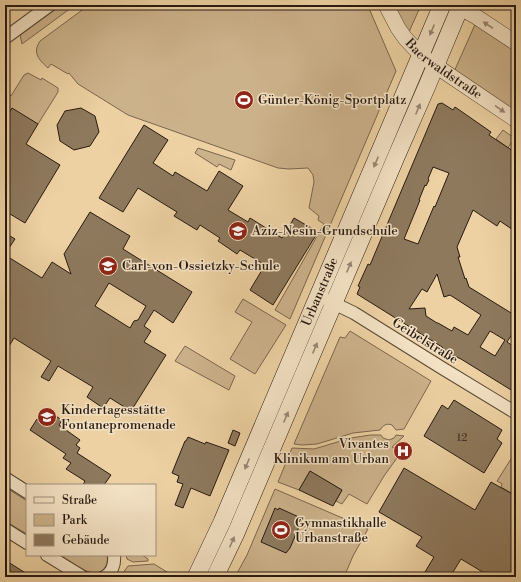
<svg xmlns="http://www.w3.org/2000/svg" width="521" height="582" viewBox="0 0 521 582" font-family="'Libre Bodoni',serif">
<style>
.green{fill:#ccb28a;stroke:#7a664e}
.building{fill:#8e795d;stroke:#281a12;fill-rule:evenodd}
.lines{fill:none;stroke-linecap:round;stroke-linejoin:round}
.minor-casing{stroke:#594836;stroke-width:14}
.tertiary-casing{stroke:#594836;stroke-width:16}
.secondary-casing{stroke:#281a12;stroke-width:18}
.minor{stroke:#f3e1c3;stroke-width:12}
.tertiary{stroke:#f3e1c3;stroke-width:15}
.secondary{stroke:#f3e1c3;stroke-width:17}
.oneway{fill:#988773}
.labels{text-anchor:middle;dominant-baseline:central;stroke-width:3;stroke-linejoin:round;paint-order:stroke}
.number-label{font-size:11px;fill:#423225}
.street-label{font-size:13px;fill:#281a12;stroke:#f3e1c3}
.poi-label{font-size:13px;fill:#281a12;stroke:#f3e1c3;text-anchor:start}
</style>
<rect width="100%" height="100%" fill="#edd1a2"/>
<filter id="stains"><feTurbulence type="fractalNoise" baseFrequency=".005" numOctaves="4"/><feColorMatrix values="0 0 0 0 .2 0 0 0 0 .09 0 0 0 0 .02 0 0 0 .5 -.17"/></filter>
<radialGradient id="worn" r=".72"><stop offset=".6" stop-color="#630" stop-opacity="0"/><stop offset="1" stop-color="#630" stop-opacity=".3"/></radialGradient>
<!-- green -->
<path class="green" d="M61,5H75L22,44L20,35Z
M89,5H290L299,8L302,5H366L368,6L396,71L290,319L275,310L324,224L318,220L319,216L309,208L314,182L313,175L308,168L289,169L278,168L128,115L78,84L69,73L68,74L51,64L48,68C39,60 32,53 40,41Z
M393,5H421L409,32L402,22Z
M477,20L516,46V116L453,74Z
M28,73L41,80L42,78L58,88V92L38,124L5,120V88L10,90L8,94L11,96L24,75Z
M503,130L514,138L508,148L496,139Z
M198,148L235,160L231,170L219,164L217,167L195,153Z
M243,299L286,325L255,374L230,359L252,322L235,312Z
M350,331L431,381L404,429L396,430L392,425C387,423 383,425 380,430L353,433L317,444L302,445L294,444L340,337L345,338Z
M185,346L235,376L229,390L175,361Z
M370,435H381L383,438L389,440L394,438L396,435L404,436L392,447L402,451L384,476L367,504L349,494L342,504L336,501L342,490L310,471L299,490L278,482L292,448L314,449L351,438Z
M516,451V496L501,487L502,484L497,481Z
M5,487L27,501V534L5,521Z
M275,489L368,529L353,556L344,577H235L247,555Z
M60,555H107C108,561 107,566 103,570C92,580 70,561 60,555Z
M126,555H142L148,559V561L133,562L127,559Z
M154,564L175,577H129L123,573L128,566Z"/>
<!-- building -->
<path class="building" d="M442,103L453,110L455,107L491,132L489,135L516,153V232L500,221L497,226L473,210L457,247L460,257H458L465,279L466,278L469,287L516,316V328L507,342L516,348V361L512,368L516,370V393L461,359L448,353L442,347L357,294L360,287L358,286L368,264L370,265L438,104ZM433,167L449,173L435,207L434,206L418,244L404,239L420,200H419L425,185L426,186L429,180L428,179ZM437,274L444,297L450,295L481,315L468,335L454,327L452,331L438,323H437L426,316L425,308L409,309L422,289L427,292ZM490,331L505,340L495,356L480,347Z
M12,108L38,124L26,144L60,165L25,223L5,211V120Z
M81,108L95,116L99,132L90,146L74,150L60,141L57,125L65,111Z
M144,125L168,140L153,163L173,176L175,172L207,191L219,171L243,186L228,210L248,222L250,218L282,238L294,218L318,232L273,305L250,290L265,265L240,250L237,254L218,241L220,238L200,225L197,230L174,216L177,212L138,188L123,212L99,198Z
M90,212L130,236L123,249L192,292L173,323L154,310L144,326L151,331L144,342L166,355L131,411L110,398L103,408L87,397L93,387L58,366L49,381L41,377L51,361L14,338L5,353V255L42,278L52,262L71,274L64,254ZM109,283L146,306L138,320L134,321L130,328L95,306Z
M5,233L15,239L5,254Z
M454,400L502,430L497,439L502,443L484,473L424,436L442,405L448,409Z
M51,413L62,420L59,425L80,440L76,445L80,448L77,453L111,475L104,485H83L85,481L66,469L71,463L63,458L66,454L30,430L37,419L44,424Z
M233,430L240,433L235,446L228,443Z
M188,437L205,444L206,442L229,450L210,496L191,488L183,508L175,505L183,484L177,482L179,476L172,473L185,441H186Z
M404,468L475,510L491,482L516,496V523L512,531L516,534V572L513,577H491L461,559L450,577H422L434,557L416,546L422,537L379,512Z
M310,471L342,490L333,506L299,490Z
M275,508L278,510L279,508L301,518L297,527H299L290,548L286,553L261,542Z
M5,560L16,567L32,577H5Z"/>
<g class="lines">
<defs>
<path id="minor" d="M5,38L50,5
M327,300L354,313L442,368L516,413
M5,478L27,492
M5,529L27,543
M47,555L83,577
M104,577C112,573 115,564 114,555"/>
<g id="tertiary">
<path id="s1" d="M386,5L398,28L405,38L421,55L436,66L516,120"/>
<path d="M455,5L475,16L516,43"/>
</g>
<g id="secondary">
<path id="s2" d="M196,577L222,522L442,5"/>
<path d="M215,577L236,533L396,157L427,86L461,5"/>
</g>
</defs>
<!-- minor casing -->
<use href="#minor" class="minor-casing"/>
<!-- tertiary casing -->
<use href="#tertiary" class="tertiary-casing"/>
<!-- secondary casing -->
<use href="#secondary" class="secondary-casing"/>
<!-- minor -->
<use href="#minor" class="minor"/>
<!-- tertiary -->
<use href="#tertiary" class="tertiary"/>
<!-- secondary -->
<use href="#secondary" class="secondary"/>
</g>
<!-- one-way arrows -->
<defs><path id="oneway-solid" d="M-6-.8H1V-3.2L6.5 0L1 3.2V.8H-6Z"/></defs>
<g class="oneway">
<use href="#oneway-solid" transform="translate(488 25) rotate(-147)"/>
<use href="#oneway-solid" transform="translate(432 30) rotate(113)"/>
<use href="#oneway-solid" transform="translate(418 109) rotate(-67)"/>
<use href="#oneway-solid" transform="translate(500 109) rotate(34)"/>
<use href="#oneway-solid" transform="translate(376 162) rotate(113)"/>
<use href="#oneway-solid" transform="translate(349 267) rotate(-67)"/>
<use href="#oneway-solid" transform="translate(315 348) rotate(-67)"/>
<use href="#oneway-solid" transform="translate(286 417) rotate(-67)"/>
<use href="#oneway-solid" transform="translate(247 464) rotate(113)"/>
<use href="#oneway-solid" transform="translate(232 542) rotate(-66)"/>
</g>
<!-- icons -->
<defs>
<symbol id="stadium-disc" viewBox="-11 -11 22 22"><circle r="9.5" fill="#8f2418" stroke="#f3e1c3"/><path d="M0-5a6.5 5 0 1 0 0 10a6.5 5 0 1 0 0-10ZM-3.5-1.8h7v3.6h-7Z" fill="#fff"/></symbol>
<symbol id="school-disc" viewBox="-11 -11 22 22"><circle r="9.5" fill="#8f2418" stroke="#f3e1c3"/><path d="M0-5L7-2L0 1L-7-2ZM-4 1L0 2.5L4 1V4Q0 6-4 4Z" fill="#fff"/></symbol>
<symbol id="hospital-disc" viewBox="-11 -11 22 22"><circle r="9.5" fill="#8f2418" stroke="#f3e1c3"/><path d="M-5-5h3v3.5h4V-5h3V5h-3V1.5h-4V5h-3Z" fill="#fff"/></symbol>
</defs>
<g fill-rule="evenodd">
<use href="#stadium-disc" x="233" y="89" width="22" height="22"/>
<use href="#school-disc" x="227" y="220" width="22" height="22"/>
<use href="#school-disc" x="97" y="255" width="22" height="22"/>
<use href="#school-disc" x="36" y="406" width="22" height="22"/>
<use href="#hospital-disc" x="392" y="440" width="22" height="22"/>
<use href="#stadium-disc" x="270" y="519" width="22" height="22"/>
</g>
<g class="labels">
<!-- number labels -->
<g class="number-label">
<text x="462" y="438">12</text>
</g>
<!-- street labels -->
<g class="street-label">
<text stroke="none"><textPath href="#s1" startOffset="88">Baerwaldstraße</textPath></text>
<text stroke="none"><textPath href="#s2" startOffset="311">Urbanstraße</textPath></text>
<text transform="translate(425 341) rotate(32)">Geibelstraße</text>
</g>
<!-- poi labels -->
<g class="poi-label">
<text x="258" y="100">Günter-König-Sportplatz</text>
<text x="252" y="231">Aziz-Nesin-Grundschule</text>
<text x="122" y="266">Carl-von-Ossietzky-Schule</text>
<text x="61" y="410">Kindertagesstätte<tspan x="61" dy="15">Fontanepromenade</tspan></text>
<text x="389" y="444" text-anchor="end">Vivantes<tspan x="389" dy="15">Klinikum am Urban</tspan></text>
<text x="295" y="523">Gymnastikhalle<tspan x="295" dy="15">Urbanstraße</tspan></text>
</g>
</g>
<!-- margin -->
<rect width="521" height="582" fill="none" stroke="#edd1a2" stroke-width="20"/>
<rect x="6" y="6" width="509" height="570" fill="none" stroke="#281a12" stroke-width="2"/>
<rect x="10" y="10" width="501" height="562" fill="none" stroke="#281a12"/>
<!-- legend -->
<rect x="26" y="484" width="130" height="72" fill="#f3e1c3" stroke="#a2917c"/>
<rect x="34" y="497" width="20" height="6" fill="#f3e1c3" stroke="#a2917c"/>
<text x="62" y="504" font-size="12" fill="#281a12">Straße</text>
<rect x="34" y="514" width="20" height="12" fill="#ccb28a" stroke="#a2917c"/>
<text x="62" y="524" font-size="12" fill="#281a12">Park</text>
<rect x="34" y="534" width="20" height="12" fill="#8e795d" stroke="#a2917c"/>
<text x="62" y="544" font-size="12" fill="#281a12">Gebäude</text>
<rect width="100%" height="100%" filter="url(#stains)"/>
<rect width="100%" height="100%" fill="url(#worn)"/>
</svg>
